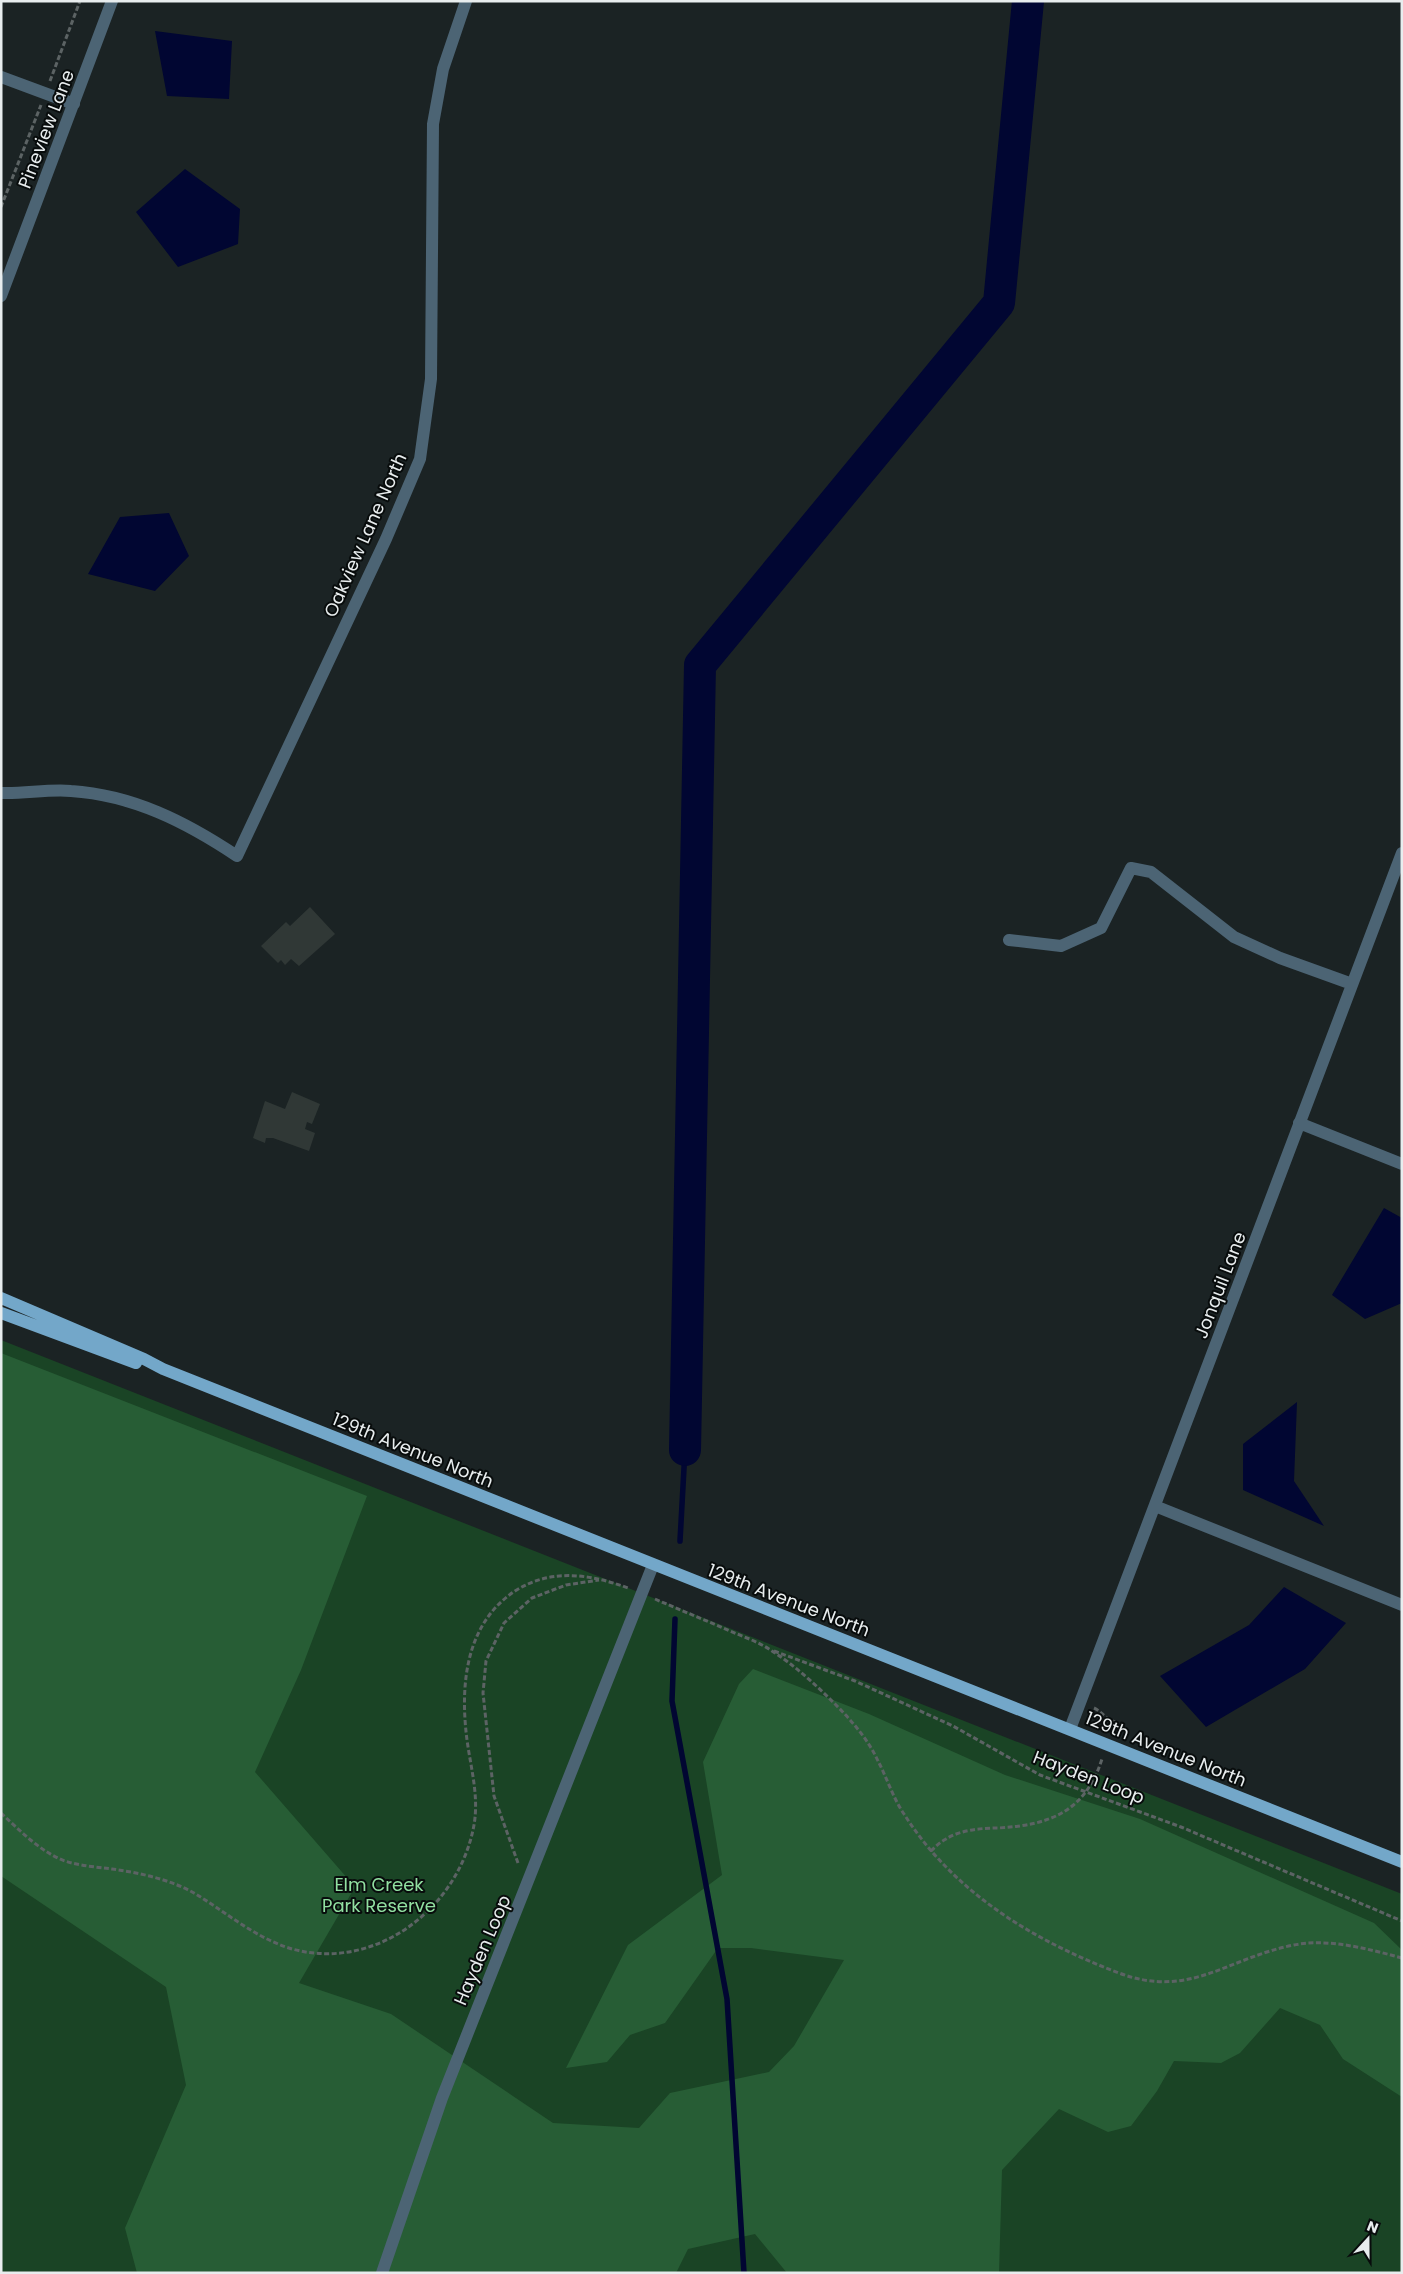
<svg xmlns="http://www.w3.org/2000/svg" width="1403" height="2274" viewBox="0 0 1403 2274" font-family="Poppins,sans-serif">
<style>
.green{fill:#1a4425}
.forest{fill:#275d35}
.water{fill:#010632}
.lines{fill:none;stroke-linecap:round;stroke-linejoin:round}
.stream{stroke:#010632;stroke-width:5.5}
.river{stroke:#010632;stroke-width:32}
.building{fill:#303836}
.path{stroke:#5c6364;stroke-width:3;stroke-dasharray:5 2.5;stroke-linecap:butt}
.minor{stroke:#4c6474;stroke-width:12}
.major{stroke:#73a7c9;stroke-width:12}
.labels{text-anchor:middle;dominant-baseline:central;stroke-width:4;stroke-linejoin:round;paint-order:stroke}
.street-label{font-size:18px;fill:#e8edee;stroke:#080c0c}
.park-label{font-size:18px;fill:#91e0a1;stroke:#080c0c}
</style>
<rect width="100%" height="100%" fill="#1b2324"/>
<!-- green -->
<path class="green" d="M1,1340L1402,1894V2273H1Z"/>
<!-- forest -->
<path class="forest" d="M1,1353L367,1496L301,1670L255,1772L355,1887L299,1983L391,2014L553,2123L639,2128L670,2093L769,2072L794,2046L844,1960L751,1948H718L665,2023L630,2035L607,2062L566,2068L628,1945L722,1875L703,1762L739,1684L753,1669L869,1714L1005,1775L1140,1819L1374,1923L1402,1950V2097L1343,2059L1320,2025L1280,2008L1240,2053L1221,2063L1174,2061L1157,2091L1131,2126L1108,2132L1059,2109L1002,2170L999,2273H787L755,2234L688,2249L676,2273H137L125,2228L186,2085L166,1987L1,1876Z"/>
<!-- water -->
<path class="water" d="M155,31L232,41L229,99L167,96Z
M185,169L240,209L238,244L178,267L136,212Z
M169,513L189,556L155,591L88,574L120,517Z
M1384,1208L1402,1218V1303L1365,1319L1332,1295Z
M1297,1402L1294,1481L1324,1526L1243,1490V1444Z
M1284,1587L1346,1623L1305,1669L1206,1727L1160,1676L1249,1625Z"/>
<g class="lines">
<!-- stream -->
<path class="stream" d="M680,1541L685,1450
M675,1619L672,1701L727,1999L744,2273"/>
<!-- river -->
<path class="river" d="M685,1450L700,665L999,303L1028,1"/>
</g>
<!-- building -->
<path class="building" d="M310,907L335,934L299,966L291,959L285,965L281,960L278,963L261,946L286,922L290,926Z
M292,1092L320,1104L312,1124L307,1122L305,1129L315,1133L309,1151L273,1138H266L265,1143L253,1138L265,1101L285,1109Z"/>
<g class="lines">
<!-- path -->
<path class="path" d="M50,81L80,1
M1,207L41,105
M655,1599C680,1610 705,1620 730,1631C744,1637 759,1642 772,1651C794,1665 815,1684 834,1703C851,1720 868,1739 878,1761C887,1778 893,1798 904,1814C954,1893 1034,1941 1119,1973C1190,2000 1229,1957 1294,1945C1329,1938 1368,1949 1402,1958
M774,1651L855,1681L953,1726L1040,1775L1181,1827L1402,1921
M1094,1708C1101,1711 1104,1718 1115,1722L1112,1732
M1,1813C19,1830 42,1853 65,1861C80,1866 97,1867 112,1869C140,1873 169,1879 194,1893C226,1912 255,1938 292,1949C376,1972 459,1908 474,1825C479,1796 471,1769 467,1740C460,1686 465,1624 515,1591C551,1568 590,1574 628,1588
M931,1851C935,1847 940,1842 946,1839C960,1830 981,1828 998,1828C1050,1825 1085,1812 1102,1759
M518,1863L494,1796L483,1693L486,1661L504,1623L532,1598L566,1585L599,1580"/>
<!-- minor -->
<path class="minor" d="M1,77L74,104
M1,296L112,1
M1,793C24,794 48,789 71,791C133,795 186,822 237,856L386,539L420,459L431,379L433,124L443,69L466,1
M1009,940L1061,946L1101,928L1131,868L1151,872L1234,937L1280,958L1352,984
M1299,1123L1402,1164
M1155,1506L1402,1605
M1070,1729L1402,853
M382,2273L442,2098L653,1565"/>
<!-- major -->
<path class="major" d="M1,1298L144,1359L163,1369L1402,1862
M1,1313L136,1363"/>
</g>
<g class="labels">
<!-- street labels -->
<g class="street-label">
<text transform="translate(46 129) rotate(-69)">Pineview Lane</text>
<text transform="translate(365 535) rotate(-66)">Oakview Lane North</text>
<text transform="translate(1220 1285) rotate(-69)">Jonquil Lane</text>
<text transform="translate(413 1450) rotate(22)">129th Avenue North</text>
<text transform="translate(789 1600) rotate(21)">129th Avenue North</text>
<text transform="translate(1166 1749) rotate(22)">129th Avenue North</text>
<text transform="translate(1089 1777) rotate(21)">Hayden Loop</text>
<text transform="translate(482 1950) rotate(-67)">Hayden Loop</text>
</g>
<!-- park labels -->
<g class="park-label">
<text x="379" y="1884">Elm Creek<tspan x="379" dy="21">Park Reserve</tspan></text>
</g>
</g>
<!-- border -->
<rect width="1403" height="2274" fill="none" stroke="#e8edee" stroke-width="5"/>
<!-- north arrow -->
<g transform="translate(1368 2239) rotate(21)" stroke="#080c0c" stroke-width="4" paint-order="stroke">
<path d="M0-4L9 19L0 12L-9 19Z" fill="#e8edee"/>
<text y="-8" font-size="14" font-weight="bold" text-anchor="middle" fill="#e8edee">N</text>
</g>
</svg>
